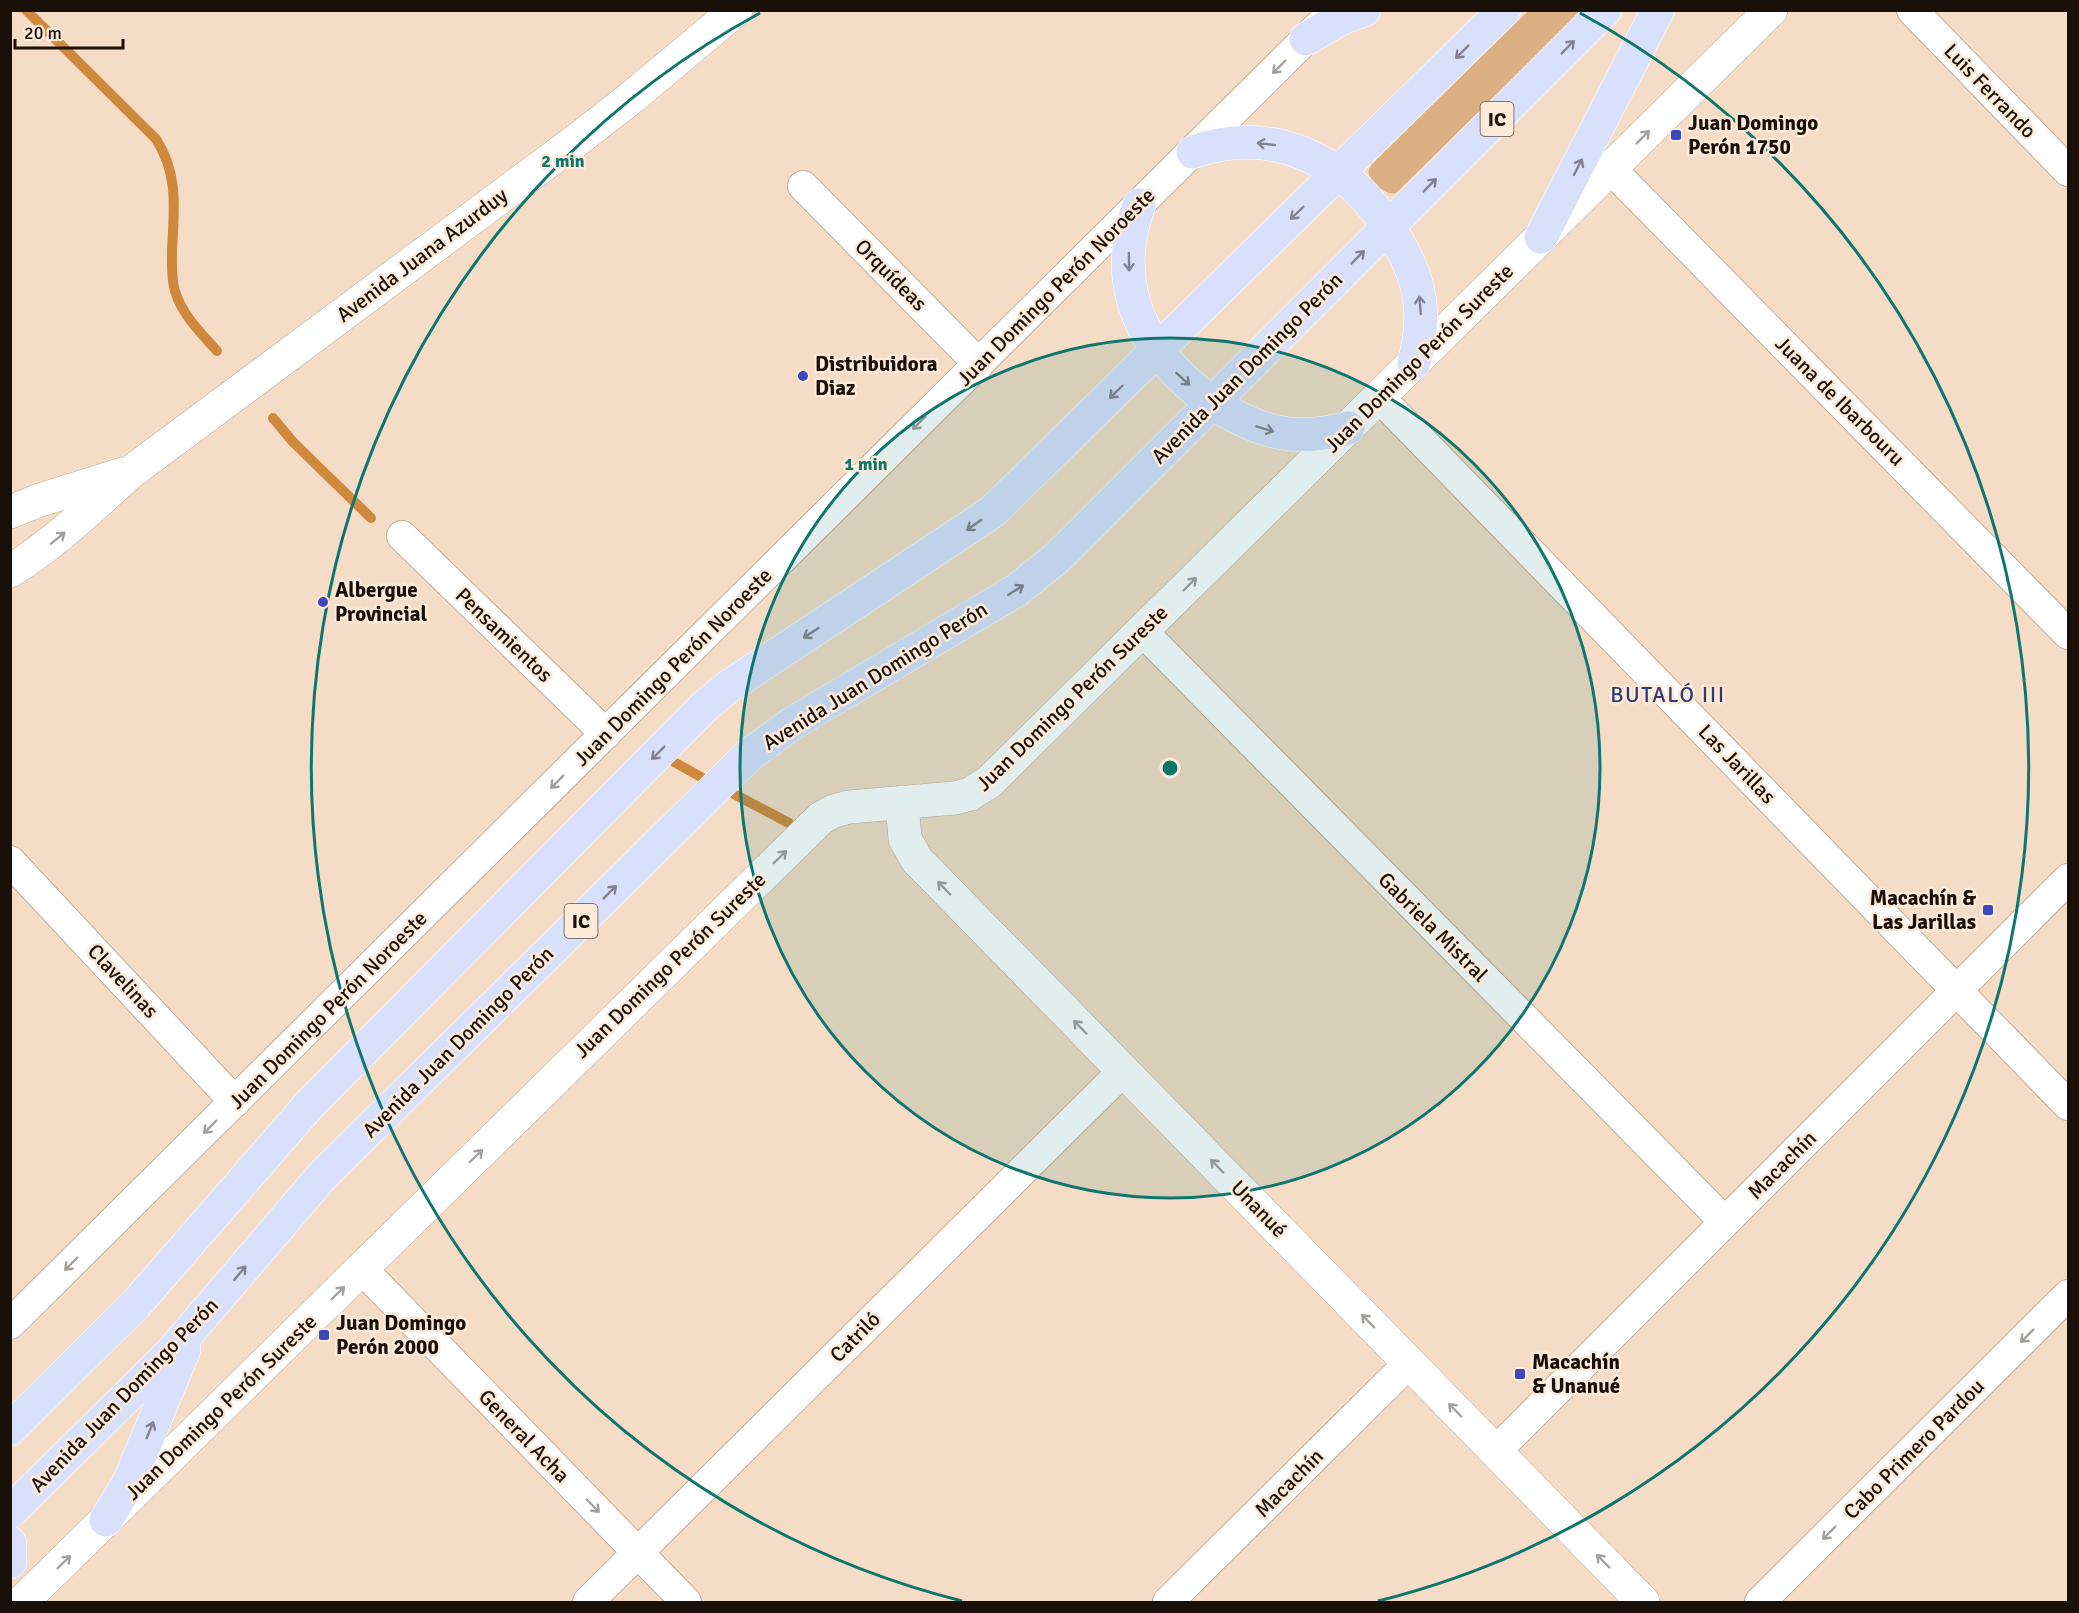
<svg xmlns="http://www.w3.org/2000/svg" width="2079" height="1613" viewBox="0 0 2079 1613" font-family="Signika,sans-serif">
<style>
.green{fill:#ddb084}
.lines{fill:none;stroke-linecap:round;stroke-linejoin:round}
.stream{stroke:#ce893d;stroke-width:10}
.minor-casing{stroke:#c4ad97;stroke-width:32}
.tertiary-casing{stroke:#c4ad97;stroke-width:34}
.primary-casing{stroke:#fff;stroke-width:34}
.minor{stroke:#fff;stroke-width:30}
.tertiary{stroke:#fff;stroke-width:33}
.primary{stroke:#d9e0fb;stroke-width:33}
.oneway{stroke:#83838e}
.oneway2{stroke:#a3a09d}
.ring{fill:none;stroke:#0f766e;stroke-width:3}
.poi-dot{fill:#3c48bb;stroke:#feead8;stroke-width:2}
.labels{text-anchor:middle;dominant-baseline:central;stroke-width:5;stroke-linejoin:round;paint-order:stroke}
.shield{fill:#feead8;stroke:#5e5247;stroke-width:1.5}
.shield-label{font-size:20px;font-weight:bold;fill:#191109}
.street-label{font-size:21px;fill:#191109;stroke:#feead8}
.poi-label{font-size:21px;font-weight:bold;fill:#191109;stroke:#feead8;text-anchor:start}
.neighbourhood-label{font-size:22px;letter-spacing:1.5px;fill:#303b75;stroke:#feead8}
.centre{fill:#0f766e;stroke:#feead8;stroke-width:3}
.ring-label{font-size:18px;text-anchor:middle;font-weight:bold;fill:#0f766e;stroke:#feead8;stroke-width:5;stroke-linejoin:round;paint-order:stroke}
</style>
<rect width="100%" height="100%" fill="#f4dcc6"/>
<!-- green -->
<path class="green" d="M1528,11H1582L1396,193C1387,196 1373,184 1369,175C1368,171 1369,169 1371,165Z"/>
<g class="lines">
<!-- stream -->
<path class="stream" d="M26,10L156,139C179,175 174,210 172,250C172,264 171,278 175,291C182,315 201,333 217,351
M273,418L293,442L371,518
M674,762L701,777
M734,794L789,823"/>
<defs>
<path id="minor" d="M1912,10L2068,171
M1611,169L2068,634
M803,186L979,364
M1379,397L2068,1105
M402,536L606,734
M1142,631L1725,1222
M10,861L235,1102
M362,1269L686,1602
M10,1324L1324,21
M1496,1451L2068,879
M588,1602L1123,1071
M1168,1602L1409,1363
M1760,1602L2068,1295"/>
<path id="tertiary" d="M10,512L40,500L123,474
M10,571C55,543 92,507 131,472L573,143L631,98L736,10
M902,802L905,839L917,860L1643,1602
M22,1602L821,818L834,811L849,807L955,798L970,794L989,782L1771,10"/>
<path id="primary" d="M1306,39L1342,18L1364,10
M1193,152C1269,125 1340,157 1384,221C1417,267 1430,306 1414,363
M1139,205C1109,287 1144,355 1213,403C1236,418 1261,431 1289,434C1309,436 1329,433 1348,428
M1541,237L1658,10
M10,1429L136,1304L310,1104L705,706L728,687L992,512L1504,10
M10,1512L170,1354L323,1175L749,755L793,723L1017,590L1059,556L1605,10
M106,1520L129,1482L184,1350
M10,1543V1562"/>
</defs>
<!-- minor casing -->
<use href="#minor" class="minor-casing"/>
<!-- tertiary casing -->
<use href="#tertiary" class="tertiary-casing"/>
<!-- primary casing -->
<use href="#primary" class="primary-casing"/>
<!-- minor -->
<use href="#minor" class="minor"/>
<!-- tertiary -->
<use href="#tertiary" class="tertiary"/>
<!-- primary -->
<use href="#primary" class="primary"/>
</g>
<!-- one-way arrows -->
<defs><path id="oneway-shaft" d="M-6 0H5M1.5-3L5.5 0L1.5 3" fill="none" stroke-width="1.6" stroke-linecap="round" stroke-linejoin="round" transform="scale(1.5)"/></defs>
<g class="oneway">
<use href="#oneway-shaft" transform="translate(1568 47) rotate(-45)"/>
<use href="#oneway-shaft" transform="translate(1462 52) rotate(135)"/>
<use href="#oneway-shaft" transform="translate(1266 144) rotate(-173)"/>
<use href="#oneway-shaft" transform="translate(1578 167) rotate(-63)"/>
<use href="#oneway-shaft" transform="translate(1430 185) rotate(-45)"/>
<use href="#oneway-shaft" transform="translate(1297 213) rotate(136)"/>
<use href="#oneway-shaft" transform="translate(1358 257) rotate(-45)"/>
<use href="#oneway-shaft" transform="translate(1129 262) rotate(89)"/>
<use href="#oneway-shaft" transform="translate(1420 305) rotate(-95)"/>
<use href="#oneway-shaft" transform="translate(1183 379) rotate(42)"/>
<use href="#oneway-shaft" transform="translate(1116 392) rotate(136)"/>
<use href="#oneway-shaft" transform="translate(1265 429) rotate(17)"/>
<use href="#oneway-shaft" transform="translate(974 525) rotate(145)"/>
<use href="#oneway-shaft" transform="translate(1016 590) rotate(-32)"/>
<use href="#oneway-shaft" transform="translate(811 633) rotate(147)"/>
<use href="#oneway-shaft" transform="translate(658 753) rotate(135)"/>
<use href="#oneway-shaft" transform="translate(610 892) rotate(-45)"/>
<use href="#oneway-shaft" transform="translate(240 1273) rotate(-50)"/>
<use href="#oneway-shaft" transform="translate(150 1430) rotate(-68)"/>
</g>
<g class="oneway2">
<use href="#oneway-shaft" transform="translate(1279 67) rotate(135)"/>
<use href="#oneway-shaft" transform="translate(1643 137) rotate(-45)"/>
<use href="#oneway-shaft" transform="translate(919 423) rotate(135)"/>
<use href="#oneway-shaft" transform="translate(58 538) rotate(-39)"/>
<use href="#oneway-shaft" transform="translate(1190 584) rotate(-45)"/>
<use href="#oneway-shaft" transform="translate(557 782) rotate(135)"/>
<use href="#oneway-shaft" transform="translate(780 857) rotate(-44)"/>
<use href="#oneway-shaft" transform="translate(944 888) rotate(-134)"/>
<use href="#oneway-shaft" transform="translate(1080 1027) rotate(-134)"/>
<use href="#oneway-shaft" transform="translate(210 1127) rotate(135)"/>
<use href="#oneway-shaft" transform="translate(476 1156) rotate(-44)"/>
<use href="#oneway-shaft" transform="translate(1217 1166) rotate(-134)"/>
<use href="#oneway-shaft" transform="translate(71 1264) rotate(135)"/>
<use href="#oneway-shaft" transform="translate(338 1293) rotate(-44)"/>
<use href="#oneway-shaft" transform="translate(1368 1321) rotate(-134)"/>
<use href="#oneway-shaft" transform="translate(2027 1336) rotate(135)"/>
<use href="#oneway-shaft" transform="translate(1455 1410) rotate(-134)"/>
<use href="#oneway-shaft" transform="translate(593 1506) rotate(46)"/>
<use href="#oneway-shaft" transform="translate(1829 1533) rotate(135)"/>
<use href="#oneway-shaft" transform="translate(1603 1561) rotate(-134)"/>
<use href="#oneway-shaft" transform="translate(64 1562) rotate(-44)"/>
</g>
<!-- distance rings -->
<circle cx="1170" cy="768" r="430" fill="#0f766e" fill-opacity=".12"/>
<g class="ring">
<circle cx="1170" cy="768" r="430"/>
<path d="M962 1601A859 859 0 0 1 760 13M1580 13A859 859 0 0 1 1378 1601"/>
</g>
<!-- markers -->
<g class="poi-dot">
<rect x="1670" y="129" width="12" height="12" rx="3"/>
<circle cx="803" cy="376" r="6"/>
<circle cx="323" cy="602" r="6"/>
<rect x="1982" y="904" width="12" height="12" rx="3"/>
<rect x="318" y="1329" width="12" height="12" rx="3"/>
<rect x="1514" y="1368" width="12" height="12" rx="3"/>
</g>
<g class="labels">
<!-- shield labels -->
<g class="shield">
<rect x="1480.5" y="102" width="33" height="34" rx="4.5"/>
<rect x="564.5" y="904" width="33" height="34" rx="4.5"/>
</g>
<g class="shield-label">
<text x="1497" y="119">IC</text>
<text x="581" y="921">IC</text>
</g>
<!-- street labels -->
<g class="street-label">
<text transform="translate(1990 91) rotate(46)">Luis Ferrando</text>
<text transform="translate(422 255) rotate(-37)">Avenida Juana Azurduy</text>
<text transform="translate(891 275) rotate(45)">Orquídeas</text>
<text transform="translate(1056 287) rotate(-45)">Juan Domingo Perón Noroeste</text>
<text transform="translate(1419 358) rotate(-45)">Juan Domingo Perón Sureste</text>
<text transform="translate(1247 368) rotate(-45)">Avenida Juan Domingo Perón</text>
<text transform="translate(1840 401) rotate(45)">Juana de Ibarbouru</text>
<text transform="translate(504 635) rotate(44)">Pensamientos</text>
<text transform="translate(673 667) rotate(-45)">Juan Domingo Perón Noroeste</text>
<text transform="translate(875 676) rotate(-32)">Avenida Juan Domingo Perón</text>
<text transform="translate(1072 698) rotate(-44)">Juan Domingo Perón Sureste</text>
<text transform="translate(1737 764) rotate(46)">Las Jarillas</text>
<text transform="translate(1433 927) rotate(45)">Gabriela Mistral</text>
<text transform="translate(670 965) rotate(-44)">Juan Domingo Perón Sureste</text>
<text transform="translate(123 981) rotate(47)">Clavelinas</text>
<text transform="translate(328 1010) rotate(-45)">Juan Domingo Perón Noroeste</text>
<text transform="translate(458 1042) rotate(-45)">Avenida Juan Domingo Perón</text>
<text transform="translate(1782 1165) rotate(-45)">Macachín</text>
<text transform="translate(1259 1209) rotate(46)">Unanué</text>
<text transform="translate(855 1337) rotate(-45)">Catriló</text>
<text transform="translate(124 1395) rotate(-46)">Avenida Juan Domingo Perón</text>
<text transform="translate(221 1407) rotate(-44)">Juan Domingo Perón Sureste</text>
<text transform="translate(524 1436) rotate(46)">General Acha</text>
<text transform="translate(1914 1449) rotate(-45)">Cabo Primero Pardou</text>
<text transform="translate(1289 1483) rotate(-45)">Macachín</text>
</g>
<!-- poi labels -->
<g class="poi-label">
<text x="1688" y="123">Juan Domingo<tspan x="1688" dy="24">Perón 1750</tspan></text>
<text x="815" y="364">Distribuidora<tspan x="815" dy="24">Diaz</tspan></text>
<text x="335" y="590">Albergue<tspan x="335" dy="24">Provincial</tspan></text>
<text x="1976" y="898" text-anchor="end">Macachín &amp;<tspan x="1976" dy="24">Las Jarillas</tspan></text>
<text x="336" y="1323">Juan Domingo<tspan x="336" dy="24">Perón 2000</tspan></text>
<text x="1532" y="1362">Macachín<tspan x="1532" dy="24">&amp; Unanué</tspan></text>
</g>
<!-- neighbourhood labels -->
<g class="neighbourhood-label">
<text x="1668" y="694">BUTALÓ III</text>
</g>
</g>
<circle cx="1170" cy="768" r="9" class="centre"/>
<g class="ring-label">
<text x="563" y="167">2 min</text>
<text x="866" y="470">1 min</text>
</g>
<!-- border -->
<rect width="2079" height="1613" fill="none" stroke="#191109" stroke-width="24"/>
<!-- scale -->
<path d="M15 39v9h108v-9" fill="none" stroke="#191109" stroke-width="3"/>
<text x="24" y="39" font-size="18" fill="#191109" stroke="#feead8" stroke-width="4.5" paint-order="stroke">20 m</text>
</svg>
